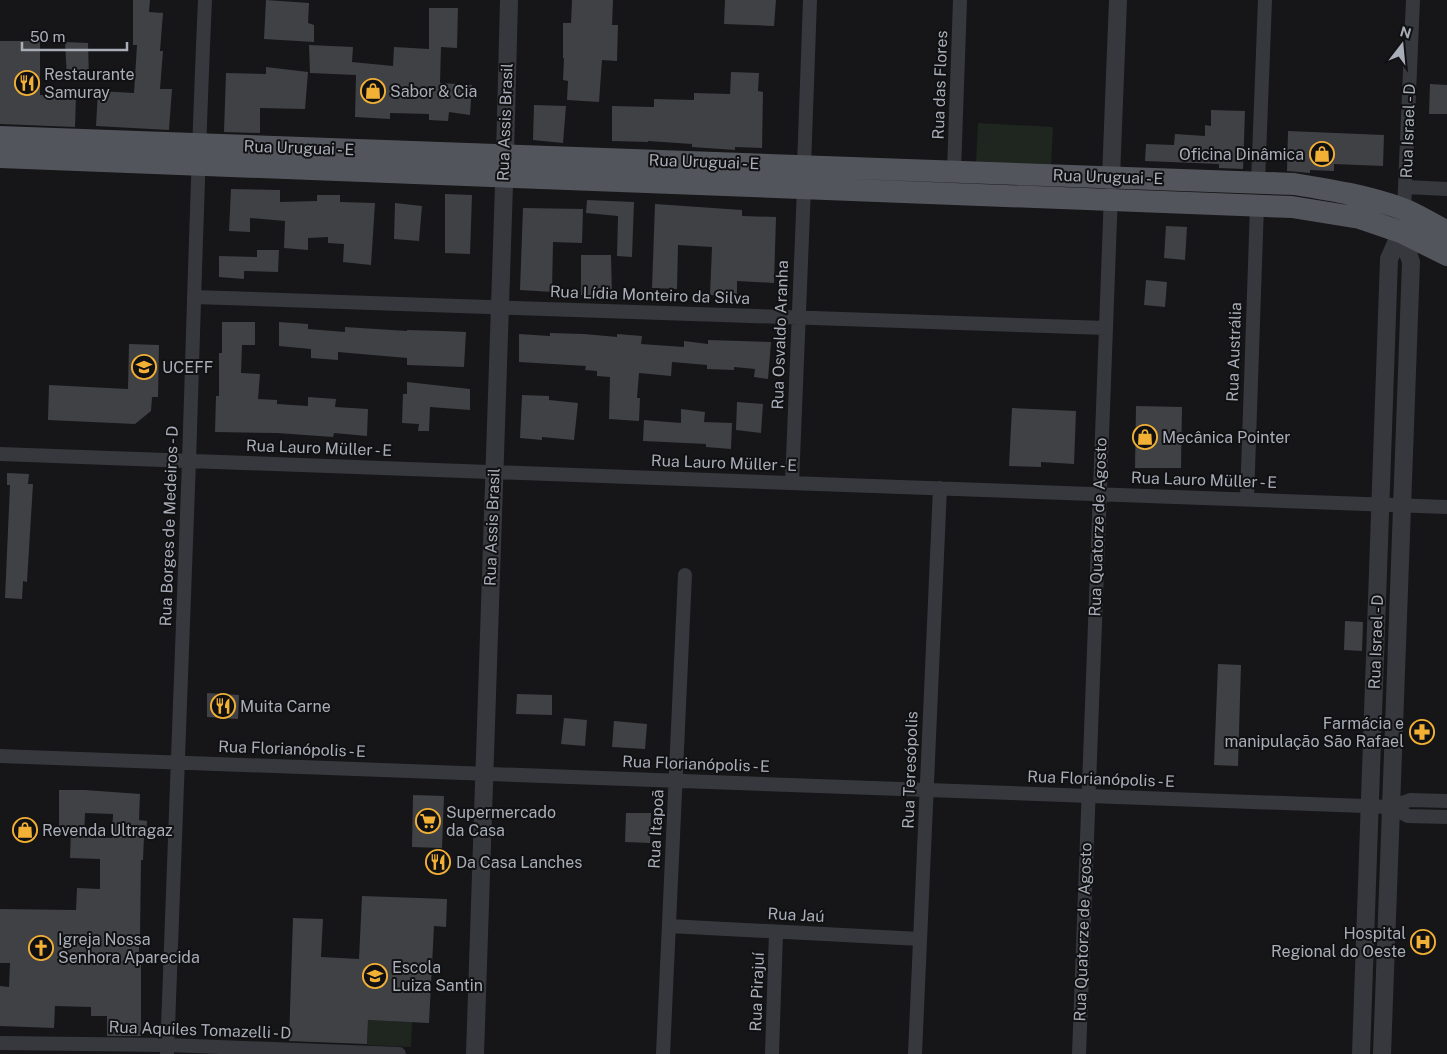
<svg xmlns="http://www.w3.org/2000/svg" width="1447" height="1054" viewBox="0 0 1447 1054" font-family="'Public Sans',sans-serif">
<style>
.green{fill:#1e261f}
.building{fill:#404145;fill-rule:evenodd}
.lines{fill:none;stroke-linecap:round;stroke-linejoin:round}
.minor{stroke:#37383d;stroke-width:14}
.tertiary{stroke:#37383d;stroke-width:18}
.primary{stroke:#53555c;stroke-width:22}
.labels{text-anchor:middle;dominant-baseline:central;stroke-width:4;stroke-linejoin:round;paint-order:stroke}
.poi-label{font-size:16px;fill:#a8adb8;stroke:#111113;text-anchor:start}
.street-label{font-size:16px;fill:#a8adb8;stroke:#111113}
</style>
<rect width="100%" height="100%" fill="#161618"/>
<!-- green -->
<path class="green" d="M978,123L1053,127L1051,166L976,162Z
M368,1020L412,1022L411,1047L367,1045Z"/>
<!-- building -->
<path class="building" d="M133,0H150L149,12L163,13L160,51H163L160,89H172L169,130L96,126L98,91L134,93L137,45H133Z
M266,0L309,3L308,23L314,25V42L264,39Z
M572,0H613L612,25H618L617,61L602,60L599,102L567,100L568,81L563,80L564,58H563V23H571Z
M725,0H776L774,26L724,24Z
M429,8H458L457,48L441,47L440,83L472,85L470,115L449,112L448,121L429,120V114L390,113V119L355,117L356,75L310,73L309,45L353,47L352,62L393,66L394,47L429,49Z
M0,41H40V95L76,96L75,127L0,124Z
M65,42L88,43L89,79L67,78Z
M266,67L308,72L305,109L260,108V133L224,132L226,73L266,74Z
M731,72L759,73L758,91L763,92L762,148L735,147V150L692,147V144L648,141V142L612,141V106L654,107V99L694,100V93L730,94Z
M1430,84L1447,85V114H1429Z
M534,105L566,106L563,143L533,140Z
M1211,110L1245,111L1243,169L1219,168V164L1145,161L1146,144L1174,145L1175,134L1205,136V125L1211,126Z
M1288,131L1384,135L1383,166L1334,164V171L1310,170V173L1287,171Z
M231,189L280,190V202L317,201V195H340V202L375,203L371,265L343,262L344,244L328,243V237L308,238V250L284,248L285,221L250,218V232L229,231Z
M445,194L472,195L470,254L445,253Z
M587,200L634,202L632,257L617,256L618,216L586,213Z
M395,203L422,206L419,241L394,239Z
M655,204L742,210V216L776,217L774,283L737,281V297L710,295L712,247L678,245L677,289L652,288Z
M523,208L583,209L582,243L553,242L552,292L520,290Z
M1166,226L1187,227L1185,260L1164,258Z
M257,250H279L278,272L244,271V279L219,277V256L257,257Z
M581,255H611L612,296L581,295Z
M1146,280L1167,282L1165,307L1144,305Z
M222,322H255V345H242L241,373L260,374L258,399L277,400V404L308,406V397L336,399L335,407L368,409L367,436L334,433L333,437L277,433L215,432L216,396H219V353H222Z
M279,322L308,324V329L345,332V327L407,331V330L443,331L466,332L464,367L407,365V358L338,352V360L311,358V349L279,346Z
M550,333L584,334L617,337V334L642,336L641,344L684,347V341L708,344V340L771,342L768,379L754,377L755,369L734,367V370L707,369V365L672,362L671,376L639,373L637,398H640L639,421L609,419L610,377L597,376V371L585,370L586,366L519,362V334L550,336Z
M129,344L159,345L158,397H152L151,411L135,424L48,420L49,385L128,389Z
M407,382L470,389V410L430,407L429,431H418L419,424L402,423L403,394H407Z
M522,395L549,396V400L578,403L574,440L542,437V440L520,438Z
M737,402L763,404L761,433L736,430Z
M1136,406L1182,407L1181,468H1135Z
M1012,408L1076,411L1074,464L1041,462V467L1009,466Z
M681,409L705,412L704,422L732,423L731,449L706,447V444L643,441L644,420L681,423Z
M7,473L29,474L28,484H33L27,582L23,581L22,599L5,598L10,485H7Z
M1345,621L1363,622L1362,651L1344,650Z
M1218,664L1241,665L1238,766L1214,765Z
M207,693L239,695L238,719L207,717Z
M517,694L552,695V715L516,714Z
M564,718L587,720L585,746L561,744Z
M614,721L647,724L645,749L612,747Z
M59,790H85L140,794L139,820L147,821L146,837L144,836L143,860H141L140,935L139,936V964H141V1036H107V1016H91V1007L55,1006L54,1028L0,1026V986L9,987L10,963H0V909L76,910L77,888L100,889V859L70,858L71,830H59ZM85,813L113,814L112,838L84,837Z
M413,795L444,796L442,848L412,847Z
M626,813H651L650,843L625,842Z
M362,896L447,899L446,927L434,926L429,1023L368,1020L367,1044L289,1041L293,918L323,919L321,957L359,959Z"/>
<g class="lines">
<!-- minor -->
<path class="minor" d="M804,166L810,0
M954,171L960,0
M1258,182L1265,0
M1406,187L1447,189
M1404,210L1413,0
M194,297L1106,328
M0,454L1447,507
M792,483L804,188
M1247,499L1257,205
M0,756L1391,807L1410,800L1447,801
M1391,807L1408,816L1447,817
M669,926L920,939
M0,1043L168,1045L399,1054
M167,1054C174,856 182,659 189,461C194,307 198,154 205,0
M663,1054L685,575
M772,1054L776,932
M915,1054L940,488
M1079,1054L1111,193"/>
<!-- tertiary -->
<path class="tertiary" d="M1111,177L1118,0
M475,1054L505,155L509,0
M1361,1054L1389,259L1401,232L1403,220
M1382,1054L1411,262L1401,232"/>
<!-- primary -->
<path class="primary" d="M0,137L1294,184C1331,190 1368,196 1403,209C1418,215 1433,224 1447,232
M0,157L1292,207L1360,218L1401,232L1447,255"/>
</g>
<!-- icons -->
<defs>
<symbol id="restaurant-ring" viewBox="-11 -11 22 22"><circle r="9.5" fill="#111113" stroke="#f2b134" stroke-width="1.5"/><path d="M-5-6h1v4h1v-4h1v4h1v-4h1v5L-1.5 .5V6h-2V.5L-5-1ZM5-6V6H3V1.5H1.5Q1.5-4 5-6Z" fill="#f2b134"/></symbol>
<symbol id="shop-ring" viewBox="-11 -11 22 22"><circle r="9.5" fill="#111113" stroke="#f2b134" stroke-width="1.5"/><path d="M-5-2.5h2.3a2.7 3.5 0 0 1 5.4 0H5L5.5 6h-11ZM-1.5-2.5h3a1.5 2.3 0 0 0-3 0Z" fill="#f2b134"/></symbol>
<symbol id="university-ring" viewBox="-11 -11 22 22"><circle r="9.5" fill="#111113" stroke="#f2b134" stroke-width="1.5"/><path d="M0-5L7-2L0 1L-7-2ZM-4 1L0 2.5L4 1V4Q0 6-4 4Z" fill="#f2b134"/></symbol>
<symbol id="pharmacy-ring" viewBox="-11 -11 22 22"><circle r="9.5" fill="#111113" stroke="#f2b134" stroke-width="1.5"/><path d="M-2-6h4v4h4v4h-4v4h-4v-4h-4v-4h4Z" fill="#f2b134"/></symbol>
<symbol id="supermarket-ring" viewBox="-11 -11 22 22"><circle r="9.5" fill="#111113" stroke="#f2b134" stroke-width="1.5"/><path d="M-6-5.5h2.5l.6 2H6L4.5 2H-2.5L-4.4-4H-6ZM-1.5 3.2a1.3 1.3 0 1 0 .1 0ZM3 3.2a1.3 1.3 0 1 0 .1 0Z" fill="#f2b134"/></symbol>
<symbol id="hospital-ring" viewBox="-11 -11 22 22"><circle r="9.5" fill="#111113" stroke="#f2b134" stroke-width="1.5"/><path d="M-5-5h3v3.5h4V-5h3V5h-3V1.5h-4V5h-3Z" fill="#f2b134"/></symbol>
<symbol id="church-ring" viewBox="-11 -11 22 22"><circle r="9.5" fill="#111113" stroke="#f2b134" stroke-width="1.5"/><path d="M-1.2-6h2.4v3.5h3.3v2.4h-3.3V6h-2.4V-.1h-3.3v-2.4h3.3Z" fill="#f2b134"/></symbol>
<symbol id="school-ring" viewBox="-11 -11 22 22"><circle r="9.5" fill="#111113" stroke="#f2b134" stroke-width="1.5"/><path d="M0-5L7-2L0 1L-7-2ZM-4 1L0 2.5L4 1V4Q0 6-4 4Z" fill="#f2b134"/></symbol>
</defs>
<g fill-rule="evenodd">
<use href="#restaurant-ring" x="13" y="69" width="28" height="28"/>
<use href="#shop-ring" x="359" y="77" width="28" height="28"/>
<use href="#shop-ring" x="1308" y="140" width="28" height="28"/>
<use href="#university-ring" x="130" y="353" width="28" height="28"/>
<use href="#shop-ring" x="1131" y="423" width="28" height="28"/>
<use href="#restaurant-ring" x="209" y="692" width="28" height="28"/>
<use href="#pharmacy-ring" x="1408" y="718" width="28" height="28"/>
<use href="#supermarket-ring" x="414" y="807" width="28" height="28"/>
<use href="#shop-ring" x="11" y="816" width="28" height="28"/>
<use href="#restaurant-ring" x="424" y="848" width="28" height="28"/>
<use href="#hospital-ring" x="1409" y="928" width="28" height="28"/>
<use href="#church-ring" x="27" y="934" width="28" height="28"/>
<use href="#school-ring" x="361" y="962" width="28" height="28"/>
</g>
<g class="labels">
<!-- poi labels -->
<g class="poi-label">
<text x="44" y="74">Restaurante<tspan x="44" dy="18">Samuray</tspan></text>
<text x="390" y="91">Sabor &amp; Cia</text>
<text x="1304" y="154" text-anchor="end">Oficina Dinâmica</text>
<text x="162" y="367">UCEFF</text>
<text x="1162" y="437">Mecânica Pointer</text>
<text x="240" y="706">Muita Carne</text>
<text x="1404" y="723" text-anchor="end">Farmácia e<tspan x="1404" dy="18">manipulação São Rafael</tspan></text>
<text x="446" y="812">Supermercado<tspan x="446" dy="18">da Casa</tspan></text>
<text x="42" y="830">Revenda Ultragaz</text>
<text x="456" y="862">Da Casa Lanches</text>
<text x="1406" y="933" text-anchor="end">Hospital<tspan x="1406" dy="18">Regional do Oeste</tspan></text>
<text x="58" y="939">Igreja Nossa<tspan x="58" dy="18">Senhora Aparecida</tspan></text>
<text x="392" y="967">Escola<tspan x="392" dy="18">Luiza Santin</tspan></text>
</g>
<!-- street labels -->
<g class="street-label">
<text transform="translate(940 85) rotate(-88)">Rua das Flores</text>
<text transform="translate(505 122) rotate(-88)">Rua Assis Brasil</text>
<text transform="translate(1408 131) rotate(-88)">Rua Israel - D</text>
<text transform="translate(299 148) rotate(2)">Rua Uruguai - E</text>
<text transform="translate(704 162) rotate(2)">Rua Uruguai - E</text>
<text transform="translate(1108 177) rotate(2)">Rua Uruguai - E</text>
<text transform="translate(650 295) rotate(2)">Rua Lídia Monteiro da Silva</text>
<text transform="translate(780 335) rotate(-88)">Rua Osvaldo Aranha</text>
<text transform="translate(1234 352) rotate(-88)">Rua Austrália</text>
<text transform="translate(319 448) rotate(2)">Rua Lauro Müller - E</text>
<text transform="translate(724 463) rotate(2)">Rua Lauro Müller - E</text>
<text transform="translate(1204 480) rotate(2)">Rua Lauro Müller - E</text>
<text transform="translate(169 526) rotate(-88)">Rua Borges de Medeiros - D</text>
<text transform="translate(492 527) rotate(-88)">Rua Assis Brasil</text>
<text transform="translate(1098 527) rotate(-88)">Rua Quatorze de Agosto</text>
<text transform="translate(1376 642) rotate(-88)">Rua Israel - D</text>
<text transform="translate(292 749) rotate(2)">Rua Florianópolis - E</text>
<text transform="translate(696 764) rotate(2)">Rua Florianópolis - E</text>
<text transform="translate(910 770) rotate(-88)">Rua Teresópolis</text>
<text transform="translate(1101 779) rotate(2)">Rua Florianópolis - E</text>
<text transform="translate(656 829) rotate(-87)">Rua Itapoã</text>
<text transform="translate(796 915) rotate(3)">Rua Jaú</text>
<text transform="translate(1083 932) rotate(-88)">Rua Quatorze de Agosto</text>
<text transform="translate(757 992) rotate(-88)">Rua Pirajuí</text>
<text transform="translate(200 1030) rotate(2)">Rua Aquiles Tomazelli - D</text>
</g>
</g>
<!-- north arrow -->
<g transform="translate(1402 45) rotate(16)" stroke="#111113" stroke-width="4" paint-order="stroke">
<path d="M0-4L9 19L0 12L-9 19Z" fill="#a8adb8"/>
<text y="-8" font-size="14" font-weight="bold" text-anchor="middle" fill="#a8adb8">N</text>
</g>
<!-- scale -->
<path d="M22 42v8h105v-8" fill="none" stroke="#a8adb8" stroke-width="2.5"/>
<text x="30" y="42" font-size="15" fill="#a8adb8" stroke="#111113" stroke-width="4" paint-order="stroke">50 m</text>
</svg>
